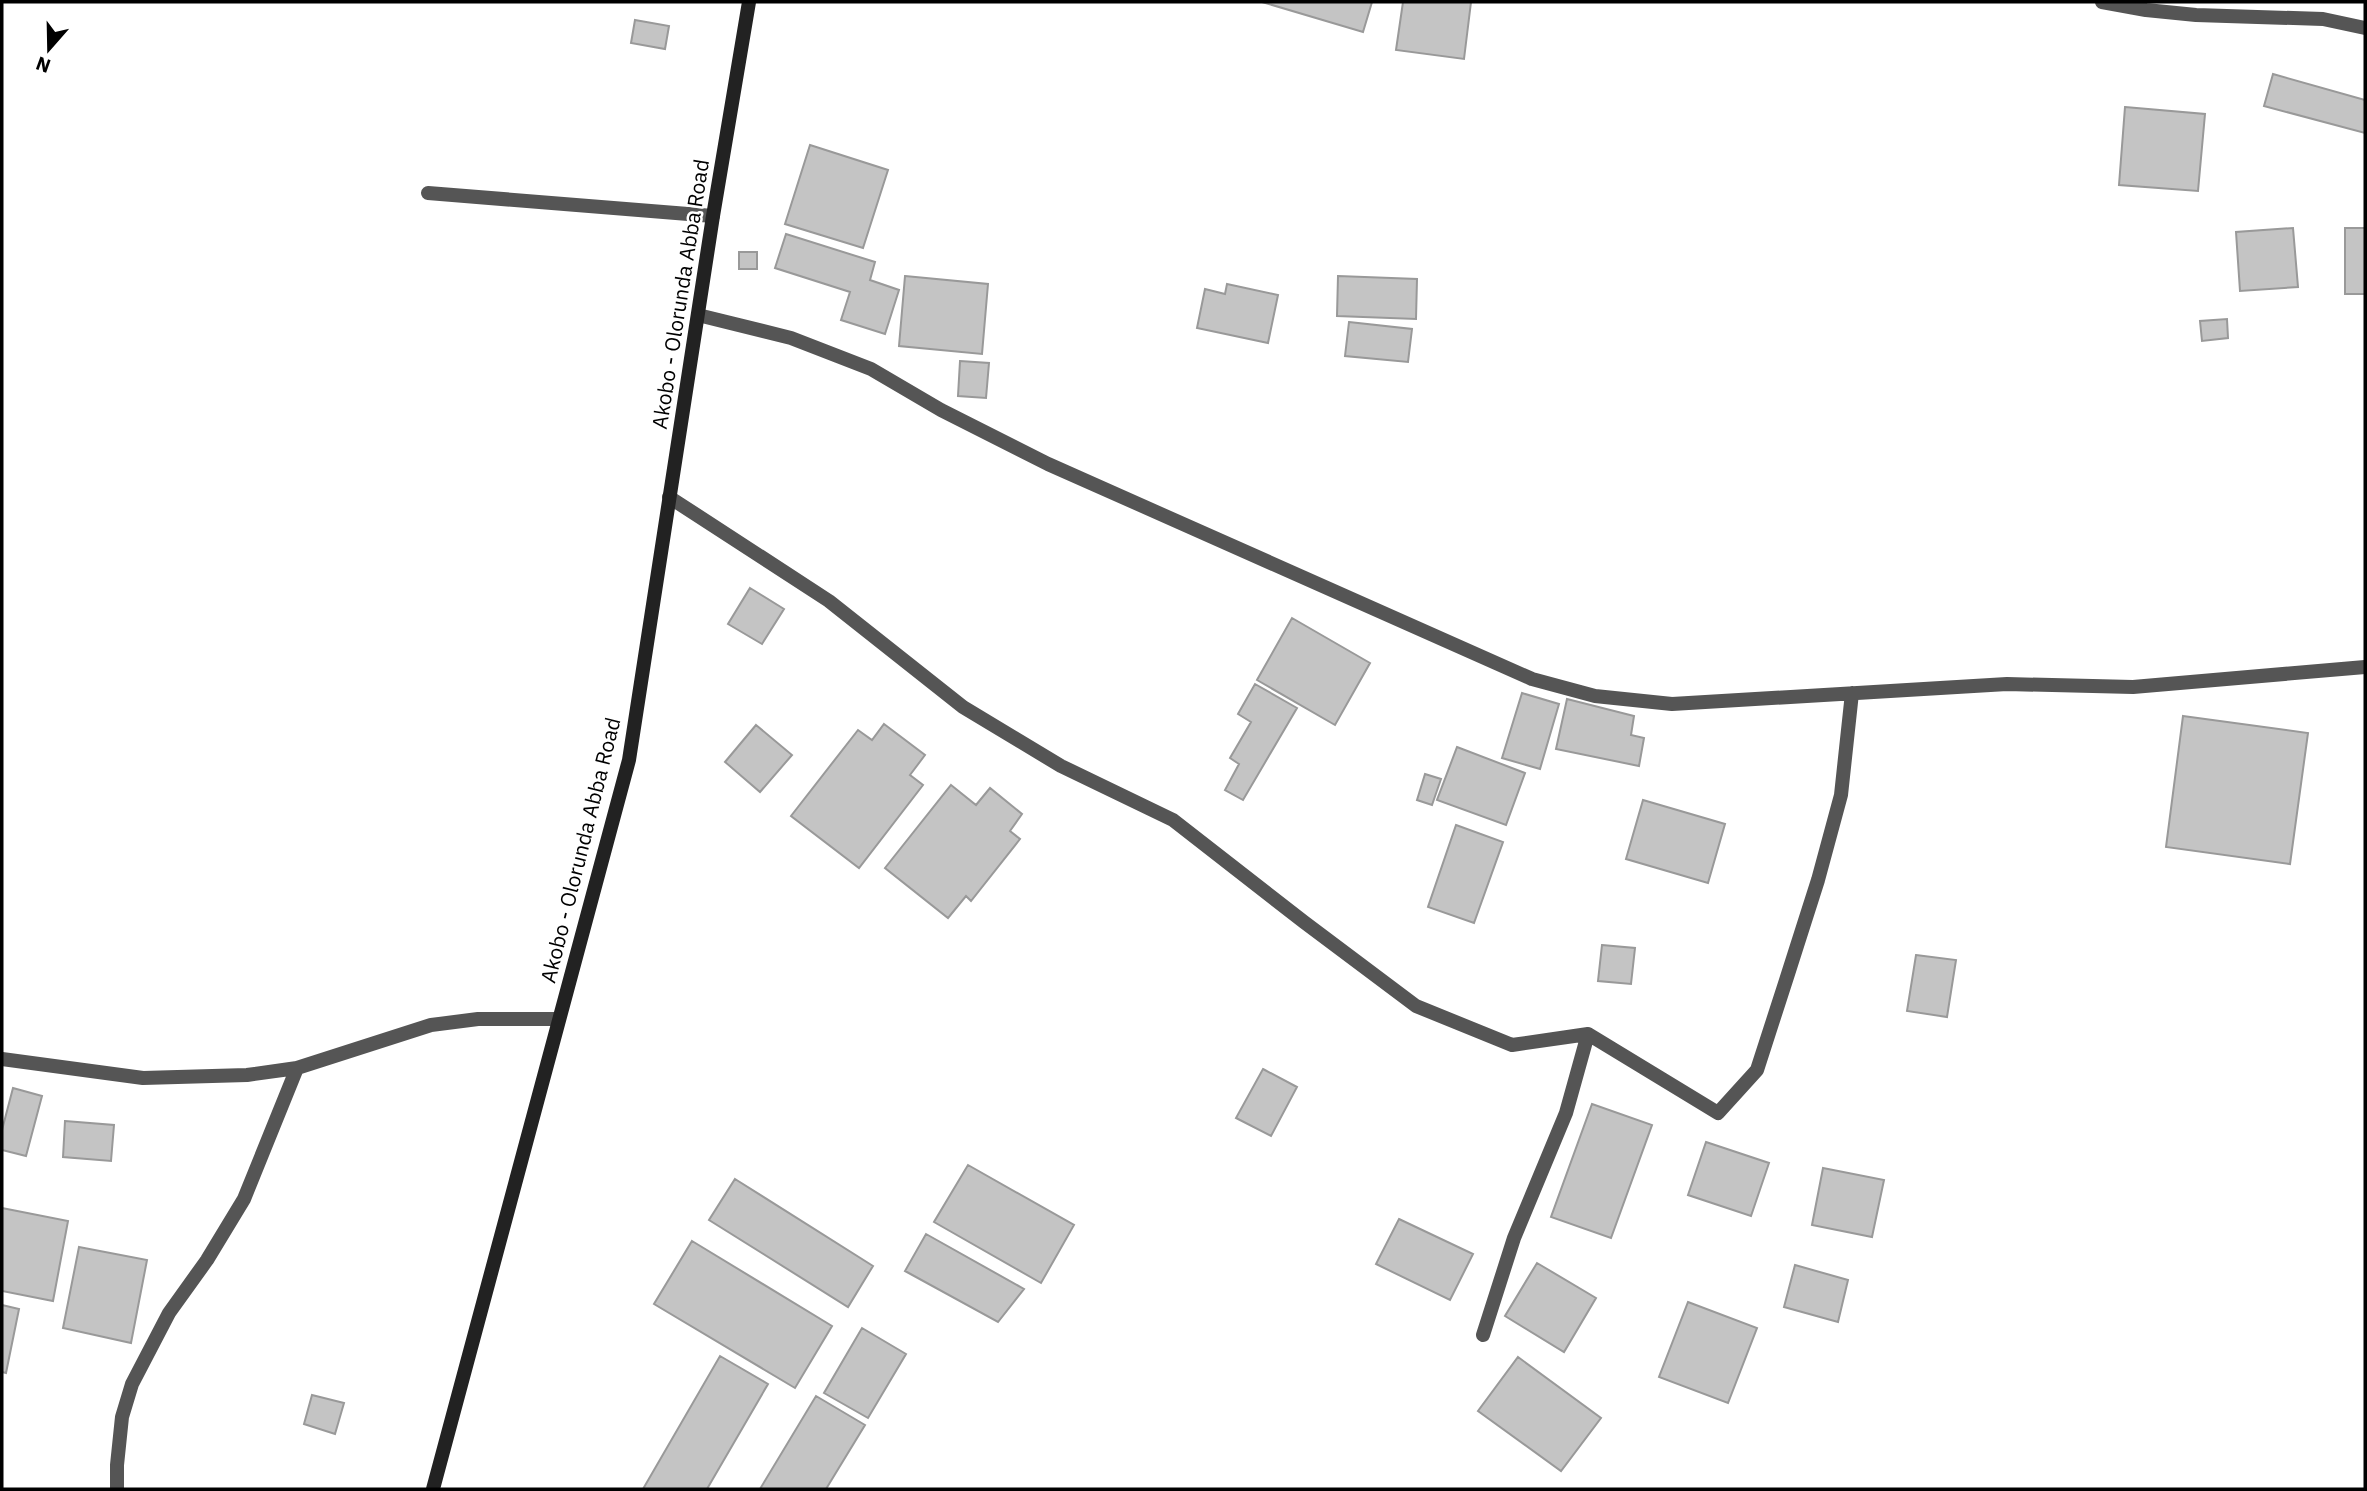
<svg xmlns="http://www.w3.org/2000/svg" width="2367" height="1491" viewBox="0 0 2367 1491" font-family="'IBM Plex Sans',sans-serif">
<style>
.building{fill:#c4c4c4;stroke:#999;stroke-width:2}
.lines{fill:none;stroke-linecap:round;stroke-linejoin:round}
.street{stroke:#555;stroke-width:14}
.secondary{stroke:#222;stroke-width:14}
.labels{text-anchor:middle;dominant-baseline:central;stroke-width:5;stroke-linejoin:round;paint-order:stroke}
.street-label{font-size:21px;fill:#000;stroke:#fff}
</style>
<rect width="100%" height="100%" fill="#fff"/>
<!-- building -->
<path class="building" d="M1262,2H1372L1363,32Z
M1403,2H1471L1464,59L1396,50Z
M635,20L669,26L665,49L631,43Z
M2273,74L2365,100V133L2264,106Z
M2125,107L2205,114L2198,191L2119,185Z
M810,145L888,170L863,248L785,224Z
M2293,228L2298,287L2240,291L2236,232Z
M2345,228H2365V294H2345Z
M786,234L875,262L870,280L899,290L885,334L841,320L850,292L775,268Z
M739,252H757V269H739Z
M905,276L988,284L982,354L899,346Z
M1338,276L1417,279L1416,319L1337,316Z
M1227,284L1278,295L1268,343L1197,328L1205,289L1225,294Z
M2227,319L2228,338L2202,341L2200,321Z
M1349,322L1412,329L1408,362L1345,356Z
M960,361L989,363L986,398L958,396Z
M750,588L784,609L762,644L728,624Z
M1292,618L1370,663L1335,725L1257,680Z
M1255,684L1297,708L1243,800L1225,790L1239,764L1230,758L1251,722L1238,714Z
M1522,693L1559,704L1540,769L1502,758Z
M1567,699L1634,716L1631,735L1644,738L1639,766L1556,749Z
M2183,716L2308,733L2290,864L2166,847Z
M884,724L925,755L910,775L923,785L859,868L791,816L858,730L872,740Z
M756,725L792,755L760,792L725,762Z
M1457,747L1525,773L1506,825L1437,800Z
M1425,774L1441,779L1432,805L1417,800Z
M951,785L976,805L990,788L1022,814L1010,831L1020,839L971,901L966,896L948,918L885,868Z
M1643,800L1725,824L1708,883L1626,859Z
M1456,825L1503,842L1474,923L1428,907Z
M1602,945L1635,948L1631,984L1598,981Z
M1916,955L1956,960L1947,1017L1907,1011Z
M1263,1069L1297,1087L1271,1136L1236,1118Z
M13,1088L42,1096L26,1156L2,1150V1130Z
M1592,1104L1652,1125L1611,1238L1551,1217Z
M65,1121L114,1125L111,1161L63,1157Z
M1706,1142L1769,1163L1751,1216L1688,1195Z
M968,1165L1074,1225L1041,1283L934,1222Z
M1823,1168L1884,1180L1872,1237L1812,1225Z
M735,1179L873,1266L848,1307L709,1220Z
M2,1208L68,1221L53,1301L2,1291Z
M1399,1219L1473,1254L1450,1300L1376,1264Z
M926,1234L1024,1289L998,1322L905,1271Z
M692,1241L832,1326L795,1388L654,1304Z
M79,1247L147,1260L131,1343L63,1328Z
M1537,1263L1596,1298L1564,1352L1505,1316Z
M1795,1265L1848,1280L1838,1322L1784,1307Z
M1688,1302L1757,1328L1728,1403L1659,1377Z
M2,1305L19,1309L6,1373L2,1372Z
M862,1328L906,1354L868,1418L824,1393Z
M720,1356L768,1384L707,1489H643Z
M1518,1357L1601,1418L1561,1471L1478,1411Z
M312,1395L344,1403L335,1434L304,1424Z
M816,1396L865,1425L826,1489H760Z"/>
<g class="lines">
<!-- street -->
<path class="street" d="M2102,2L2146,10L2196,15L2323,19L2365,28
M428,193L713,216
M698,315L791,338L871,369L941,410L1048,464L1532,679L1595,696L1672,704L2007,684L2133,687L2365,667
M669,497L829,601L963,707L1061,766L1173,820L1304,922L1416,1006L1512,1045L1588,1034L1718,1113L1757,1070L1788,974L1818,880L1841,795L1852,693
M2,1059L143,1078L247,1075L297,1068L431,1025L478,1019H558
M1483,1335L1514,1238L1566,1113L1588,1034
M117,1489V1465L122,1417L132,1384L169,1313L207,1260L244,1199L297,1068"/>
<!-- secondary -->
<path class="secondary" d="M433,1489L629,760L713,216L749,2"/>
</g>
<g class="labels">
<!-- street labels -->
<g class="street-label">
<text transform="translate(680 294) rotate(-81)">Akobo - Olorunda Abba Road</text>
<text transform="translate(580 850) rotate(-76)">Akobo - Olorunda Abba Road</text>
</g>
</g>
<!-- border -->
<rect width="2367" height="1491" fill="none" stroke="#000000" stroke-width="7"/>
<!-- north arrow -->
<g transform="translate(49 49) rotate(200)" stroke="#ffffff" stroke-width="5" paint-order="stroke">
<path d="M0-5L12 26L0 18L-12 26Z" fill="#000000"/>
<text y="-10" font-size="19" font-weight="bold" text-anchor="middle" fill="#000000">N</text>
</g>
</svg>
